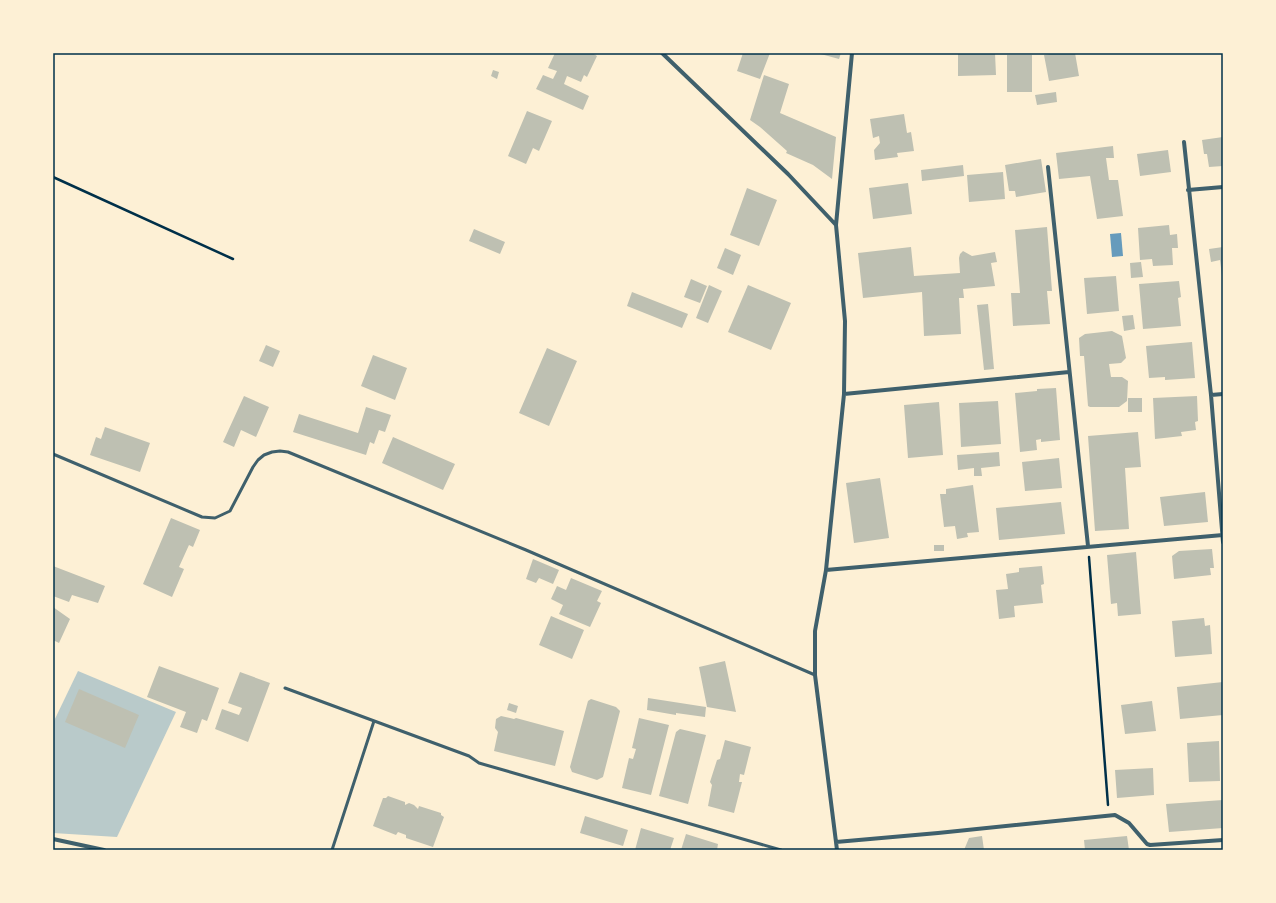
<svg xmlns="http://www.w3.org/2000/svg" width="1276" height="903" viewBox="0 0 1276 903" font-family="Lora,serif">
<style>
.green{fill:#b9caca}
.water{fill:#669bbc}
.building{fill:#bec0b2}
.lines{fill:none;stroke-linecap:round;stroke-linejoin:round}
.path{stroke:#003049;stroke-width:2.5}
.service{stroke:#3f606c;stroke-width:3}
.minor{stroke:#3f606c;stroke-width:4}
.neatline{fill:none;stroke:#003049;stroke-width:1.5}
</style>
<rect width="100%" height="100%" fill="#fdf0d5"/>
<!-- green -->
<path class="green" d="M78,671L176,712L117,837L53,833V723Z"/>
<!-- water -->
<path class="water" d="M1121,233L1123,256L1112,257L1110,234Z"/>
<!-- building -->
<path class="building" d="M555,53H592L597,56L587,77L584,75L581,82L567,76L564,84L589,96L583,110L536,89L543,75L553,79L557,71L548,68Z
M743,53H770L760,79L737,71Z
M817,53H841L839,59Z
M958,53H995L996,75L958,76Z
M1056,53H1075L1079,76L1049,81L1044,55Z
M1007,55H1032V92H1007Z
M493,70L499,72L497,79L491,76Z
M764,75L789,84L780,113L836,137L832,179L813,165L786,153L787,151L760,127L750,120Z
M1056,92L1057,102L1037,105L1035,95Z
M527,111L552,121L539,151L533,148L526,164L508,156Z
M904,114L907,133L911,132L914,151L897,153L898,157L875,160L874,150L880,143L879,136L873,138L870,119Z
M1223,137V166L1209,167L1207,154H1204L1202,140Z
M1113,146L1114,158H1106L1109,180H1118L1123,216L1097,219L1090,176L1059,179L1056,153Z
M1168,150L1171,172L1140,176L1137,154Z
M1041,159L1046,192L1016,197L1015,191H1009L1005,165Z
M963,165L964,176L922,181L921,170Z
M1003,172L1005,199L969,202L967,175Z
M908,183L912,214L873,219L869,188Z
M747,188L777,200L759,246L730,235Z
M1169,225L1170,235L1177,234L1178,248H1172L1173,265L1153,266L1152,259L1140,260L1138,228Z
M1047,227L1052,291H1047L1050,324L1013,326L1011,293H1020L1015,230Z
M474,229L505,242L500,254L469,241Z
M911,247L914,276L960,273L959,258L960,254L963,251L972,256L995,252L997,262L991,263L995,286L963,289L964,298H959L961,334L924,336L922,292L863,298L858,253Z
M1223,247V276H1222L1220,260L1211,262L1209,249Z
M725,248L741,255L733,275L717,268Z
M1141,262L1143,277L1131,278L1130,263Z
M1116,276L1119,311L1087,314L1084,278Z
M691,279L707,286L700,303L684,297Z
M1179,281L1181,297L1178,298L1181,326L1143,329L1139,284Z
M709,285L722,291L708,323L696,318Z
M748,285L791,303L771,350L728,332Z
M632,292L688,314L682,328L627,306Z
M988,304L994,369L984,370L977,305Z
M1133,315L1135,329L1124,331L1122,316Z
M1112,331L1122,336L1126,358L1121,363L1109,364L1111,377H1122L1128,381L1127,401L1119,407H1090L1088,406L1084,356H1080L1079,338L1085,334Z
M1192,342L1195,378L1165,380V377L1149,378L1146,346Z
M266,345L280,351L273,367L259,361Z
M547,348L577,361L549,426L519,413Z
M373,355L407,368L395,400L361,386Z
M1056,388L1060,440L1041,442V439L1036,440L1037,450L1020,452L1015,393L1037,391V389Z
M244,396L269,407L256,437L241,430L234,447L223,442Z
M1197,396L1198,421L1195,422L1196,430L1181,432L1182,436L1155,439L1153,398Z
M1128,398H1142V412H1128Z
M998,401L1001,444L961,447L959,403Z
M939,402L943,455L908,458L904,405Z
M366,407L391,415L385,432L379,430L374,444L370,442L366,455L293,432L299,414L358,433Z
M105,427L150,443L140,472L90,455L96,437L101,439Z
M1138,432L1141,467L1125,468L1129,529L1095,531L1088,436Z
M393,437L455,464L443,490L382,463Z
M999,452L1000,466L981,468L982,476H974V468L958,470L957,455Z
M1059,458L1062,488L1025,491L1022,462Z
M880,478L889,538L854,543L846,483Z
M973,485L979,532L967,533L968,537L957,539L955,526L944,527L940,494H946V489Z
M1205,492L1208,522L1164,526L1160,497Z
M1061,502L1065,534L999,540L996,508Z
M171,518L200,530L193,547L189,545L179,567L184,569L172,597L143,584Z
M934,545H944V551H934Z
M1212,549L1214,568H1210L1211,575L1174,579L1172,556L1179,551Z
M1136,552L1141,614L1118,616L1117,603L1111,604L1107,555Z
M533,559L559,570L553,584L539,578L536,583L526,579Z
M53,566L105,586L98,603L72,595L69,602L53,596Z
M1042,566L1044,584L1041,585L1043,603L1014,606L1015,617L999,619L996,590L1008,589L1006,574L1019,572V568Z
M571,578L602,591L597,601L601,603L590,627L559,614L563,605L551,599L557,586L566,590Z
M53,607L70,619L59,643L53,640Z
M551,616L584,630L572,659L539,645Z
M1204,618L1205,626L1210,625L1212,654L1175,657L1172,621Z
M725,661L736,712L707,707L699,667Z
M159,666L219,688L207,721L202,719L197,733L180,727L186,712L147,697Z
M240,672L270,683L248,742L215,729L222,709L239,715L242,708L228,703Z
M1223,682V715L1180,719L1177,687Z
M79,689L139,715L125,748L65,722Z
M648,698L706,707L705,717L676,713V715L647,710Z
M591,699L616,707L620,711L603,777L597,780L572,772L570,767L588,701Z
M1152,701L1156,731L1125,734L1121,705Z
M509,703L518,706L516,713L507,710Z
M501,716L514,719L516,718L564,731L555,766L494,751L498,732L495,728L496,719Z
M639,718L669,725L651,795L622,788L629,758L633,759L636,749L632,748Z
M680,729L706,735L688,804L659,796L676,732Z
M725,740L751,747L744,775L740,774L739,782H742L734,813L708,806L712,785L710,782L717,760L720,759Z
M1219,741L1220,781L1189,782L1187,743Z
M1153,768L1154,795L1117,798L1115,770Z
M388,796L405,802V805L409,803L414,805L418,809L419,806L441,813V815L444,817L433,847L406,838V835L398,832L396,835L373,826L383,798H386Z
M1223,800V828L1169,832L1166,804Z
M585,816L628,830L623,846L580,833Z
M641,828L674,838L670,850H635Z
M686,834L718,844L717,850H681Z
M982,836L984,850H964L969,838Z
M1127,836L1129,850H1085L1084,840Z"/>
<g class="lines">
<!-- path -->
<path class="path" d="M53,177L233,259
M1089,557L1108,805"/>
<!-- service -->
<path class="service" d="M53,454L202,517L215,518L230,511L253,467L258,460L264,455L272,452L280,451L288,452L526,550L815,675
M285,688L469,756L479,763L781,850
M332,850L374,721"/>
<!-- minor -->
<path class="minor" d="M662,53L788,174L836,225L845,321L844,394L826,570L815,631V675L837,850
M1184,142L1211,395L1223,542
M1048,167L1088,546
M1188,190L1223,187
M836,225L852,53
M844,394L1069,372
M1211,395L1223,394
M826,570L1223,535
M53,839L104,850
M836,842L938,833L1115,815L1129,823L1147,844L1150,845L1223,840"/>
</g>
<!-- border -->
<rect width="1276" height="903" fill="none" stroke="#fdf0d5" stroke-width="108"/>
<rect x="54" y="54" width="1168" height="795" class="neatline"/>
</svg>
